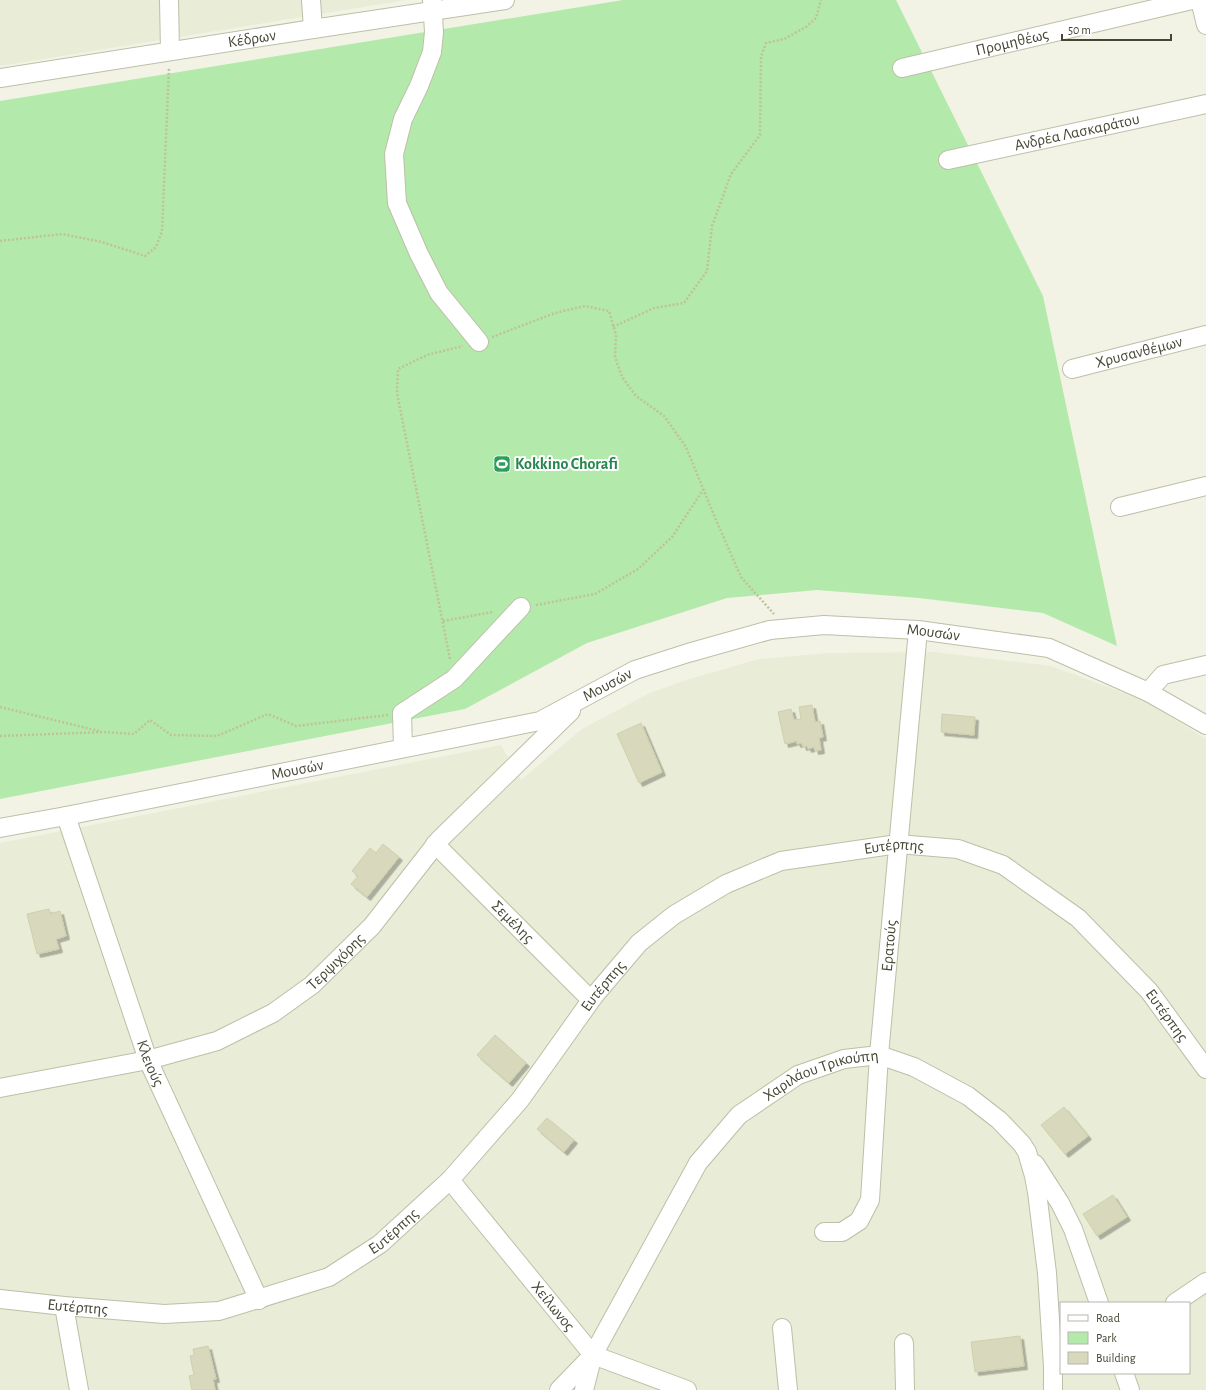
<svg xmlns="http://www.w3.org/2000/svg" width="1206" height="1390" viewBox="0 0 1206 1390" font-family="'Alegreya Sans',sans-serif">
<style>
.residential{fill:#e9ecd6;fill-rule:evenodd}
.green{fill:#b3eaab}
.building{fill:#d8d8bc;stroke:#cfd0ac;filter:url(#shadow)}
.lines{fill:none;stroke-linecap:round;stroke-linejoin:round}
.minor-casing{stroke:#bdbfa7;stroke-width:20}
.path{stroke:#bfc297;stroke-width:2.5;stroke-dasharray:2 2;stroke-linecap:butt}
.minor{stroke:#fff;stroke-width:18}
.labels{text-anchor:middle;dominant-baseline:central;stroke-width:4;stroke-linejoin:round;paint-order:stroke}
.street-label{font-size:16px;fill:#454634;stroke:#fff}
.leisure-label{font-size:16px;font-weight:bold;fill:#27864d;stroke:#fff;text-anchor:start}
</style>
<defs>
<filter id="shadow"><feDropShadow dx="3.5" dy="3.5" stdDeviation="0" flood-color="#0004"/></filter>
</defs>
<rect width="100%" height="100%" fill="#f2f3e5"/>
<!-- residential -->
<path class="residential" d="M0,0H406L0,66Z
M934,652L1051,666L1143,700L1206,739V1390H0V843L501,745L521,780L582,729L650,693L686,680L759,659L828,653ZM1061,1303H1189V1373H1061Z"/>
<!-- green -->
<path class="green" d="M623,0H896L1043,296L1117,646L1043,613L919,598L817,590L727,598L587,643L465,709L0,799V101Z"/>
<!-- building -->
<path class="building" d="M812,705L815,722L820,721L823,737L819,738L821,750L815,751L814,747L808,749L807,746L803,747L802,743L797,744V741L785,744L778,712L791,709L794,720L801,719L799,707Z
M942,714L975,717L974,735L941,732Z
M641,723L662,772L639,783L617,734Z
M383,844L399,857L367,897L351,884L358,876L352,871L370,848L376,853Z
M49,909L50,914L60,911L66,936L56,939L59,949L37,954L27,914Z
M495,1035L526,1063L509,1083L477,1055Z
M1064,1107L1088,1136L1065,1154L1041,1125Z
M547,1118L574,1140L564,1152L537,1129Z
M1113,1195L1127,1217L1097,1236L1083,1214Z
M1020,1336L1024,1366L975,1372L971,1342Z
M208,1346L216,1379H213L215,1390H192L189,1376L194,1375L190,1356L194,1355L193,1349Z"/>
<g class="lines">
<defs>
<g id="minor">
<path d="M169,0L170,51"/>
<path d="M311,0L313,29"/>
<path d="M432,0L434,32L432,52L419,86L403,119L394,154L397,203L419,254L439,293L479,342"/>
<path d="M1200,0L1206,25"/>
<path id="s1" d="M902,68L1192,0"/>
<path id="s2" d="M0,78L313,29L505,0"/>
<path id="s3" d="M948,160L1206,104"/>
<path id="s4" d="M1072,369L1206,335"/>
<path d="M1120,507L1206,486"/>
<path d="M1148,692L1163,675L1206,665"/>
<path d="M403,748L402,713L454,679L521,607"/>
<path id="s5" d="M66,816L148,1060L259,1300"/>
<path id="s6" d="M0,828L66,816L540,721L635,670L688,653L770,630L824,625L918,630L1049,648L1148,692L1206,725"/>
<path id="s7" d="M435,844L591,1000"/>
<path id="s8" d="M0,1088L148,1060L217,1041L273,1013L312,985L372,926L439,840L571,711"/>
<path d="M1035,1164L1060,1203L1073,1229L1099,1303"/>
<path id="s9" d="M450,1180L593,1355L687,1390"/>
<path id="s10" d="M824,1232H842L859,1221L870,1200L879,1055L918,630"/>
<path id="s11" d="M0,1299L64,1306L164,1314L219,1311L329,1277L380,1244L450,1180L520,1100L594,996L639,943L674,915L726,884L781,861L898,844L958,849L1003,865L1078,918L1149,991L1206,1069"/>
<path d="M1175,1303L1206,1282"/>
<path d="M64,1306L79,1390"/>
<path d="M782,1328L788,1390"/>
<path d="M904,1343L905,1390"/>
<path d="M1124,1373L1130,1390"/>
<path d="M559,1390L591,1357"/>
<path id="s12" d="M584,1390L593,1355L698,1163L739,1115L798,1075L844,1059L879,1055L914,1067L968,1096L999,1120L1022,1144L1027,1152L1034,1176L1037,1192L1047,1273L1053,1367V1390"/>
</g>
</defs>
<!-- minor casing -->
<use href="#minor" class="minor-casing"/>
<!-- path -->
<path class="path" d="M0,241L62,234L102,242L145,256L156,247L162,231L169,68
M613,327L654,308L684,303L707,271L712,226L731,174L760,135L761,57L766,43L784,39L806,27L816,18L821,0
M492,337L555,313L585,306L609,311L616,335L615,357L622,377L636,396L664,416L686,447L716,520L741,577L774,614
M536,605L595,594L638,569L672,537L703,490
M443,621L493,612
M450,659L397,393L398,369L427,355L463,346
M0,707L99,731
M0,736L104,732L134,734L150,720L171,735L217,736L268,714L296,726L388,715"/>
<!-- minor -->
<use href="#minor" class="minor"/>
</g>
<!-- icons -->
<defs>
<symbol id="stadium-square" viewBox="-11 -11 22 22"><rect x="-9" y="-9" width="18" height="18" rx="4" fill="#2e9e5b" stroke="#fff"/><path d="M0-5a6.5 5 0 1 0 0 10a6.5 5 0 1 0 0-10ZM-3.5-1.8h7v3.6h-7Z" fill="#fff"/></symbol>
</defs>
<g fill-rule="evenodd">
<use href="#stadium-square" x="492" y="454" width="20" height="20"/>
</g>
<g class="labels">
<!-- street labels -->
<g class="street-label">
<text stroke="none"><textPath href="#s2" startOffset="255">Κέδρων</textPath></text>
<text stroke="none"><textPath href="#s1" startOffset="113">Προμηθέως</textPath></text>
<text stroke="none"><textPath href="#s3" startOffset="132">Ανδρέα Λασκαράτου</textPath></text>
<text stroke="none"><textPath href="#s4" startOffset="69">Χρυσανθέμων</textPath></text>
<text stroke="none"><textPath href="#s6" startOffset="963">Μουσών</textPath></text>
<text stroke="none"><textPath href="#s6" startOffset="627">Μουσών</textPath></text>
<text stroke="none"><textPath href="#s6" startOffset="303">Μουσών</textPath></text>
<text stroke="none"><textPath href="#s11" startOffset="1073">Ευτέρπης</textPath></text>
<text stroke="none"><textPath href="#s7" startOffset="110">Σεμέλης</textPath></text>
<text stroke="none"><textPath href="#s10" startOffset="317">Ερατούς</textPath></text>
<text stroke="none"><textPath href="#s8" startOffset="366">Τερψιχόρης</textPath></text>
<text stroke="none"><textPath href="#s11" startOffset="738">Ευτέρπης</textPath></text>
<text stroke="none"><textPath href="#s11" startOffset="1409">Ευτέρπης</textPath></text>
<text stroke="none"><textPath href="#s5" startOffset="261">Κλειούς</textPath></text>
<text stroke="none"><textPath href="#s12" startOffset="411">Χαριλάου Τρικούπη</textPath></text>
<text stroke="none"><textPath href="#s11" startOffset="414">Ευτέρπης</textPath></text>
<text stroke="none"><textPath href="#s9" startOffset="163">Χείλωνος</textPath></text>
<text stroke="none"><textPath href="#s11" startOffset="78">Ευτέρπης</textPath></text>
</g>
<!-- leisure labels -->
<g class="leisure-label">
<text x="515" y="464">Kokkino Chorafi</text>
</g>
</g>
<!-- legend -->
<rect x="1060" y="1302" width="130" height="72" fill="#ffffff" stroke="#b5b5ae"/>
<rect x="1068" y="1315" width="20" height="6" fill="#ffffff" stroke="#b5b5ae"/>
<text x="1096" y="1322" font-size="12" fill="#454634">Road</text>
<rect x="1068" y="1332" width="20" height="12" fill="#b3eaab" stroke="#b5b5ae"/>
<text x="1096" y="1342" font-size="12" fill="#454634">Park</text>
<rect x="1068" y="1352" width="20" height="12" fill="#d8d8bc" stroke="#b5b5ae"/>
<text x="1096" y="1362" font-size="12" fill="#454634">Building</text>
<!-- scale -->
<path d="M1062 34v6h109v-6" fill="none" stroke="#454634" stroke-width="2"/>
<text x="1068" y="34" font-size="12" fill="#454634" stroke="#ffffff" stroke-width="3" paint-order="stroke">50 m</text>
</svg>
